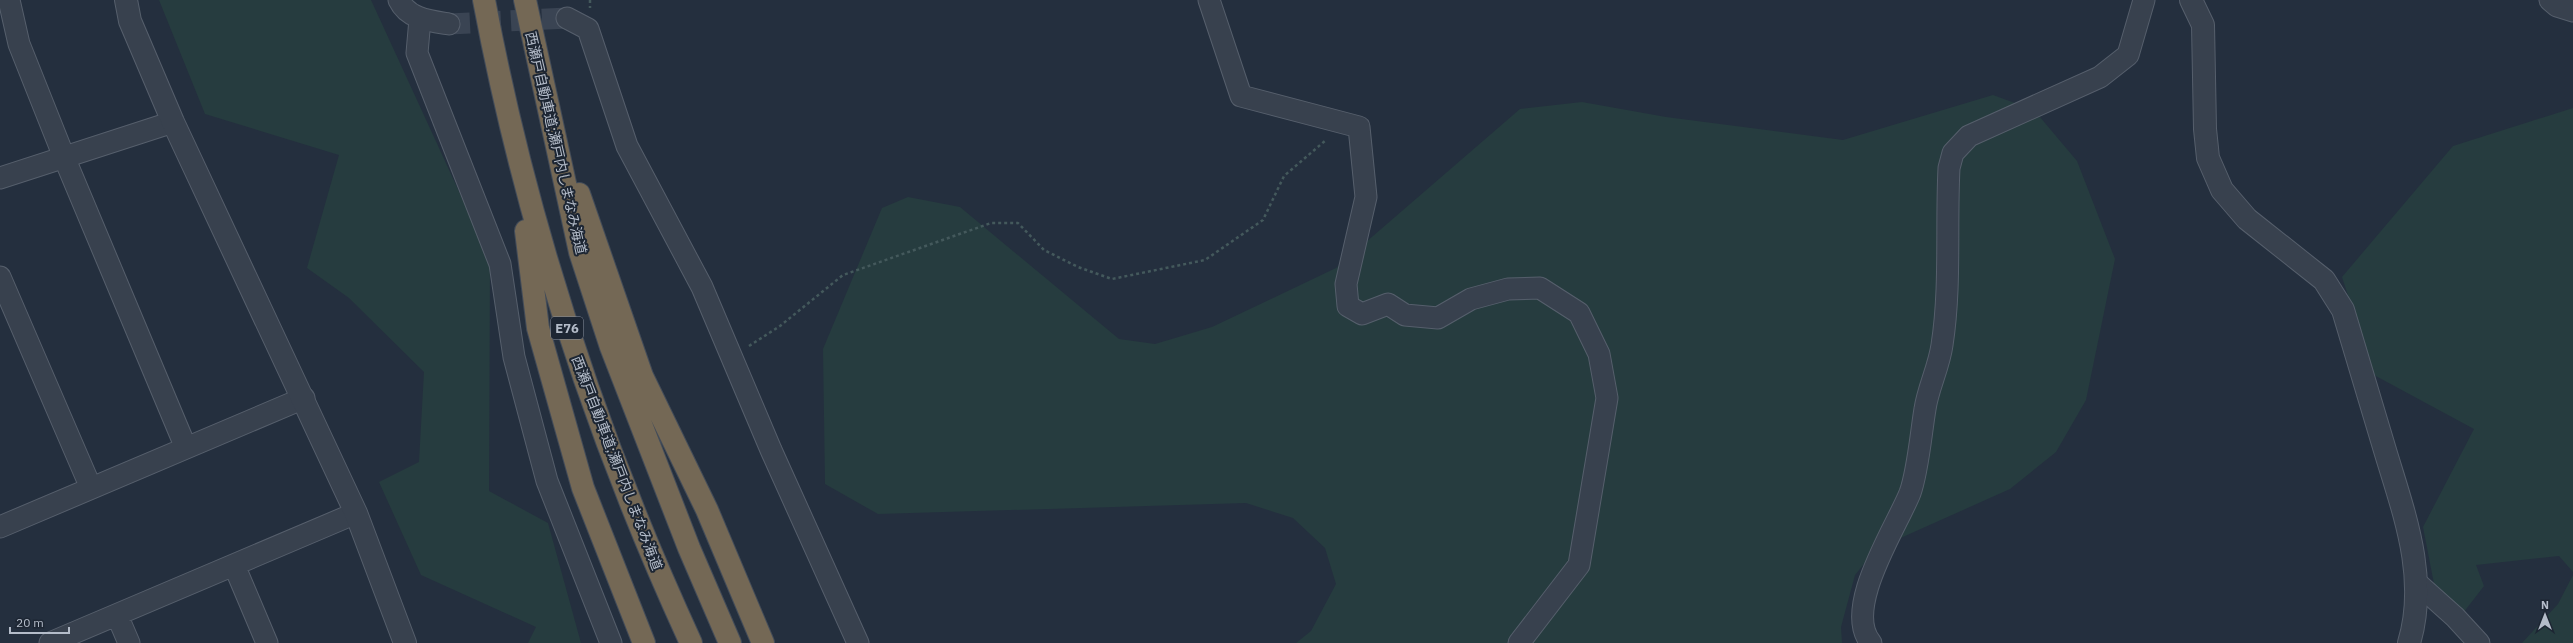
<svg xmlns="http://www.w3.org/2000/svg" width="2573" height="643" viewBox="0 0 2573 643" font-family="'IBM Plex Sans','Noto Sans JP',sans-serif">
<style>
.green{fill:#263c3f}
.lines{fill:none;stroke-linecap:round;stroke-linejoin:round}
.minor-tunnel{stroke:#3a4453;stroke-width:21;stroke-dasharray:21 10;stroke-linecap:butt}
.minor-casing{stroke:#565f6c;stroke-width:23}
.tertiary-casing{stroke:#565f6c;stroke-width:24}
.motorway-casing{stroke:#434c59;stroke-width:24}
.path{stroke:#44595c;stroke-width:2.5;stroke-dasharray:3 3;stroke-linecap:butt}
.minor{stroke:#38414e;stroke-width:21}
.tertiary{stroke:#38414e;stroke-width:22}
.motorway{stroke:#746855;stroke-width:22}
.labels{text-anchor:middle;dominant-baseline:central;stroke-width:4;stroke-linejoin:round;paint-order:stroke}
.shield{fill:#1d2633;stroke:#878f9c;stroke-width:1}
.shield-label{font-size:13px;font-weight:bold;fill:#b4bcc9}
.street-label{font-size:14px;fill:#b4bcc9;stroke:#1d2633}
</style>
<rect width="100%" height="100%" fill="#242f3e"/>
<!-- green -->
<path class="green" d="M159,0H371L490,259L489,491L548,523L581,643H528L536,627L421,575L379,482L419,462L424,372L349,298L307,268L339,155L205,114Z
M1993,95L2034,110L2077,161L2115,259L2086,400L2056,452L2010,489L1876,549L1855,575L1841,627L1842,643H1296L1311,631L1336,584L1325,548L1293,518L1246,503L878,514L825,484L823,349L882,208L908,197L960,207L1119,339L1155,344L1212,327L1336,268L1520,109L1582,102L1666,117L1843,140Z
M2573,108V572L2559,556L2476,565L2484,586L2460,617L2435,589L2423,527L2474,429L2374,375L2342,277L2453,146Z
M2573,575V643H2522L2558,604Z"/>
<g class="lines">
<!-- minor-tunnel -->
<path class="minor-tunnel" d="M449,24L567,18"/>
<defs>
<path id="minor" d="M9,0L19,44L64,157L186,448
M399,0C408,19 430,21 449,24
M1209,0L1241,96L1359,127L1366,197L1346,284L1348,306L1362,314L1388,304L1405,315L1438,318L1471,299L1508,289L1540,288L1579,313L1599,354L1607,398L1579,565L1519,643
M2550,0L2557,6L2573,11
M567,18L588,29L627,146L702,287L771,450L858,643
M420,19L417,53L500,264L514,357L547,481L611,643
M0,178L173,122
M0,277L91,488
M0,527L304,398
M234,565L267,643
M2417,583L2455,617L2479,643
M117,615L129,643
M50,643L356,513
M1871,643C1842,609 1896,528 1910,493C1918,471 1921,433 1925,409C1928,388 1939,367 1942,345C1951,287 1946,227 1949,168L1953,153L1969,136L2100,77L2128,55L2144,0"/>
<path id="tertiary" d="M126,0L130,21L173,122L356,513L405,643
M2191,0L2203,25L2205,129L2208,158L2222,190L2247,219L2324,280L2343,310C2357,356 2370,401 2384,447C2403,511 2429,576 2409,643"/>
<path id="motorway" d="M484,0C526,223 596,437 691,643
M525,0L580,252L611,347L689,548L730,643
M579,194L642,376L707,510L763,643
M526,231L538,328L583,488L644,643"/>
</defs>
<!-- minor casing -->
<use href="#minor" class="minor-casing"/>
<!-- tertiary casing -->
<use href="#tertiary" class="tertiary-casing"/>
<!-- motorway casing -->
<use href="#motorway" class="motorway-casing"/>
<!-- path -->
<path class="path" d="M590,0V8
M749,346L780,326L843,275L991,223H1018L1044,250L1078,267L1112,279L1205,260L1263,220L1284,176L1326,140"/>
<!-- minor -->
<use href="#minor" class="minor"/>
<!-- tertiary -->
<use href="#tertiary" class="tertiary"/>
<!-- motorway -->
<use href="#motorway" class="motorway"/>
</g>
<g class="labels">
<!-- shield labels -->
<rect class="shield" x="551" y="317" width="32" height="22" rx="3"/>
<g class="shield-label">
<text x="567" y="328">E76</text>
</g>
<!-- street labels -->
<g class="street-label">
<text transform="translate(556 143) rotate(77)">西瀬戸自動車道;瀬戸内しまなみ海道</text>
<text transform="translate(617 463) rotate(69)">西瀬戸自動車道;瀬戸内しまなみ海道</text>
</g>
</g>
<!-- north arrow -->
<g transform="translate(2545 615)" stroke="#1d2633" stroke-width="3" paint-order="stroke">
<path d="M0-3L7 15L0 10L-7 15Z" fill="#b4bcc9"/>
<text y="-6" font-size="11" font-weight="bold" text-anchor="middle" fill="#b4bcc9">N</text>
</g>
<!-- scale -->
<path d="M10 627v6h59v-6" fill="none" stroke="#b4bcc9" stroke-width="2"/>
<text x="16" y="627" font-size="12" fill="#b4bcc9" stroke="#1d2633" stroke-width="3" paint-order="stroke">20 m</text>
</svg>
